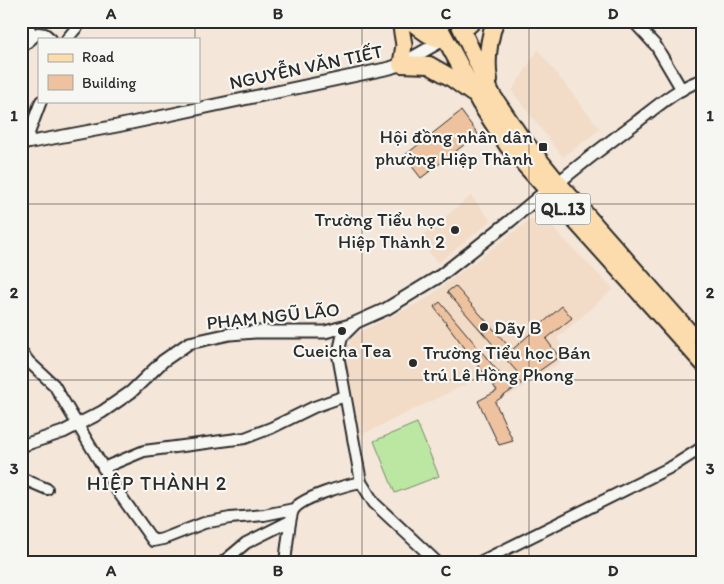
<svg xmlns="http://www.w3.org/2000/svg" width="724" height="584" viewBox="0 0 724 584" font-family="Itim,sans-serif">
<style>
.built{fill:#f2dbc7}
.green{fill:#bce7a3;stroke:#748967}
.building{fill:#eec29e;stroke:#2b2b2b}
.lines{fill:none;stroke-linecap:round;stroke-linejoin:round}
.minor-casing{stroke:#2b2b2b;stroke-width:14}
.tertiary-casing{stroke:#2b2b2b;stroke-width:15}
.primary-casing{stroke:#2b2b2b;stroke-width:19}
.trunk-casing{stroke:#2b2b2b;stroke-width:20}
.minor{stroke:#f6f6f2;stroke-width:10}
.tertiary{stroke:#f6f6f2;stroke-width:11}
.primary{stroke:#fcdcac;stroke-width:15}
.trunk{stroke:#fcdcac;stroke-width:16}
.grid{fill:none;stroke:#2b2b2b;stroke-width:1;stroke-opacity:0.55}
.poi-dot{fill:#2b2b2b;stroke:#f6f6f2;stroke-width:2}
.labels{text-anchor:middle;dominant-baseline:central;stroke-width:4.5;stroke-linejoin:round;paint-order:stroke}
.shield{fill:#f6f6f2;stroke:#686867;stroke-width:1}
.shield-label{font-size:18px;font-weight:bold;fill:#2b2b2b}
.street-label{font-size:19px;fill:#2b2b2b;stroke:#f6f6f2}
.poi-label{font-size:19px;fill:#2b2b2b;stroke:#f6f6f2;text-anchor:end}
.neighbourhood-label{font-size:20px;letter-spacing:1px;fill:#2b2b2b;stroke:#f6f6f2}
.neatline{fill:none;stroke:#2b2b2b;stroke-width:2}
.grid-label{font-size:16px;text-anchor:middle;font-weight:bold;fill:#2b2b2b}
</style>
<rect width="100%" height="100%" fill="#f4e6d9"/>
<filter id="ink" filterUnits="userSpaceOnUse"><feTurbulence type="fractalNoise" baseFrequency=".02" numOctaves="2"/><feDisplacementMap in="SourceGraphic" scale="10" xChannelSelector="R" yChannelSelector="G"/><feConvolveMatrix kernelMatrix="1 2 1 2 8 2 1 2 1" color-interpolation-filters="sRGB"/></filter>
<g filter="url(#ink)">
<!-- built -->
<path class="built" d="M538,50L600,129L563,157L512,91Z
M471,196L491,221L438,263L418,239Z
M531,219L546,221L613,289L557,338L568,357L509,396L489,373L361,435L344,353L352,339L356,334L426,299Z"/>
<!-- green -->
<path class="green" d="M417,423L439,476L395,493L374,441Z"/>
<!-- building -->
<path class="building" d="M461,111L478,134L421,178L404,156Z
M455,286L512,350L562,306L572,318L546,339L559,357L495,402L513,441L499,445L478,401L497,391L495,388L434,307L440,302L506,381L518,373L447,292Z"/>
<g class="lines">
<defs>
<path id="minor" d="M26,21L33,37
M633,21L656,46L682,90
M67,39L82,21
M21,48L38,33L45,34L51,39
M28,143L29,133L41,101
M21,351L29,362L54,385L116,489L153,541L163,539L204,523L230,518L264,515L294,509
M103,468L144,451L245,438L271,428L314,407L345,396
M21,478L47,489
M361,482L374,503L438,563
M222,563L246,543L290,521
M285,563C286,554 290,514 294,509C303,497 346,485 361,482L338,355L342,337L356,323
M478,563L673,466L703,447"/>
<path id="tertiary" d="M21,144L117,126L390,68L401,64L445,39
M558,183C584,161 611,141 638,121C656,107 680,86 703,80
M21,446L63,432L102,412L131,392L163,361L189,343L230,334L255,332H325L350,325L386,309L440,276L510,221L547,190"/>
<path id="primary" d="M400,21L404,45L401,64
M410,21C420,29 432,41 445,39
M463,31L474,21"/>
<path id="trunk" d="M436,21L480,103L508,146L703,363
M458,21L492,95L519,135L558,183L691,334
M401,64L429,65L450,77L472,93
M489,80C486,61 489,39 495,21"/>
</defs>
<!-- minor casing -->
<use href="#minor" class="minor-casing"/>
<!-- tertiary casing -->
<use href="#tertiary" class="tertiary-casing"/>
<!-- primary casing -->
<use href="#primary" class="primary-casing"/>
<!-- trunk casing -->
<use href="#trunk" class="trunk-casing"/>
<!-- minor -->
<use href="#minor" class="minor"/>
<!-- tertiary -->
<use href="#tertiary" class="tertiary"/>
<!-- primary -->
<use href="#primary" class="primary"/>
<!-- trunk -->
<use href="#trunk" class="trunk"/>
</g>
</g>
<!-- grid -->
<path class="grid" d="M195,21V39M362,21V563M529,21V563M195,101V563M21,204H703M21,380H703"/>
<!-- markers -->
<g class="poi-dot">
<rect x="538" y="142" width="10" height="10" rx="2.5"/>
<circle cx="455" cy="230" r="5"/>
<circle cx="484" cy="327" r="5"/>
<circle cx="342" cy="331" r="5"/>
<circle cx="413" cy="363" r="5"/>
</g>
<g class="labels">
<!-- shield labels -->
<rect class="shield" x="535.5" y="193.5" width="55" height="31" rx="4"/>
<g class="shield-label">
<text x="563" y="209">QL.13</text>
</g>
<!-- street labels -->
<g class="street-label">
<text transform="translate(306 67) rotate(-12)">NGUYỄN VĂN TIẾT</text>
<text transform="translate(273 316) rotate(-6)">PHẠM NGŨ LÃO</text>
</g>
<!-- poi labels -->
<g class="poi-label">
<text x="533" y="136">Hội đồng nhân dân<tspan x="533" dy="22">phường Hiệp Thành</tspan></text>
<text x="445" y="219">Trường Tiểu học<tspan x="445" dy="22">Hiệp Thành 2</tspan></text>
<text x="494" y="327" text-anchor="start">Dãy B</text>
<text x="342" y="350" text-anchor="middle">Cueicha Tea</text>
<text x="423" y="352" text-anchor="start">Trường Tiểu học Bán<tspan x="423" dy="22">trú Lê Hồng Phong</tspan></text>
</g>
<!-- neighbourhood labels -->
<g class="neighbourhood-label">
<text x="157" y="483">HIỆP THÀNH 2</text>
</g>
</g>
<!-- margin -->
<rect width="724" height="584" fill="none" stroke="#f6f6f2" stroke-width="55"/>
<!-- legend -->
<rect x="38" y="38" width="162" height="65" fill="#f6f6f2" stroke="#a5a5a2"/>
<rect x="48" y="54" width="25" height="8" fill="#fcdcac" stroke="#a5a5a2"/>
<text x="82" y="62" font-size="15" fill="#2b2b2b">Road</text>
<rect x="48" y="75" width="25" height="15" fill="#eec29e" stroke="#a5a5a2"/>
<text x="82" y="88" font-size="15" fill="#2b2b2b">Building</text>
<rect x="28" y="28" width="668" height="528" class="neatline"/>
<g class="grid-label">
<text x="111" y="19">A</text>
<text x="278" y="19">B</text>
<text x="446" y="19">C</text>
<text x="613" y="19">D</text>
<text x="14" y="121">1</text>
<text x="710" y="121">1</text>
<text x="14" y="298">2</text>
<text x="710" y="298">2</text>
<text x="14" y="474">3</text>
<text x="710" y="474">3</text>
<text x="111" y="576">A</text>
<text x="278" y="576">B</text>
<text x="446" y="576">C</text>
<text x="613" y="576">D</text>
</g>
</svg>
